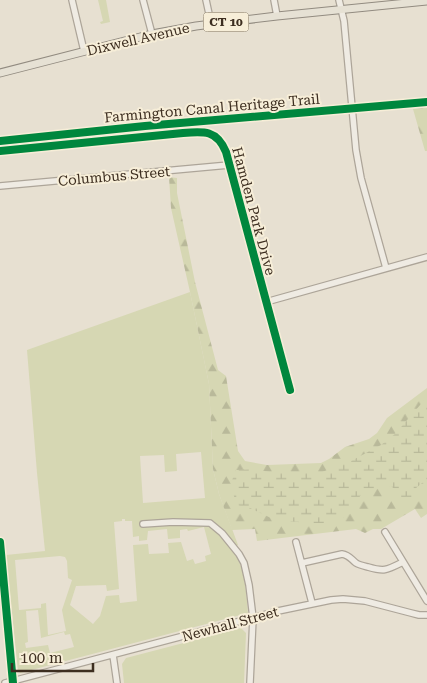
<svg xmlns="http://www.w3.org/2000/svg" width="427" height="683" viewBox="0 0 427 683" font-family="'Roboto Serif',serif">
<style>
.green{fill:#d6d7b3;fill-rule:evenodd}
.forest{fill:url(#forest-firs)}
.wetland{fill:url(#wetland-marsh)}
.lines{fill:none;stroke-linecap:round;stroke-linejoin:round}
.minor-casing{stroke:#ada599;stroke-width:8}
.major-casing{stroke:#928b80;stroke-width:9}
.minor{stroke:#efebe3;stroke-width:5.5}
.major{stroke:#e6e1d4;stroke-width:7}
.cycleway-casing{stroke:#f7eed8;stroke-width:11}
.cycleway{stroke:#00873e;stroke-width:8}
.labels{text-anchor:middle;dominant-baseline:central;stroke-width:4;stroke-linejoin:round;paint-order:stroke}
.shield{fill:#f7eed8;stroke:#756857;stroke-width:1}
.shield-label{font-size:12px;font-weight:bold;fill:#3d2e20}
.street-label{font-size:14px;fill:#3d2e20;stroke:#f7eed8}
</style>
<defs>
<pattern id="forest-firs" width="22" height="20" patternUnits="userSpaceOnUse" patternTransform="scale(1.25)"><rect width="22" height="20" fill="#d6d7b3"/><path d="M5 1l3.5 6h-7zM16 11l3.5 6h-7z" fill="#b9b99a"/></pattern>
<pattern id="wetland-marsh" width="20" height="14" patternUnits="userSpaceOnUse" patternTransform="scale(1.25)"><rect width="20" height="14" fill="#d6d7b3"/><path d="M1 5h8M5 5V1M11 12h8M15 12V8" fill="none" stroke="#b9b99a"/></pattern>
</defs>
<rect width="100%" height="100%" fill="#e7e0d1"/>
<!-- green -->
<path class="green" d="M98,0H106L110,22L101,24L100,22L103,21Z
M190,292L209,384L213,469L219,494L238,545L233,549C245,569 246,590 248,613L20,673L18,671L6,555L45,551L37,473L27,350ZM201,452L205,498L143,503L140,456L164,455L165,472L177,471L176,454ZM122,519H125V521H132L133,537L139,536V541L147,540L148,531L167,529L168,539L180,538V530L187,529L188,531L204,527L211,554L205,556L206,561L195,564L193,559L187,561L181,542L168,543L169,553L149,554L148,544L133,545L137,601L120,603L119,595L106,596L100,616L93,624L70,605L76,586L106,585L107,591L119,589L114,522L122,521ZM60,556L65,557L67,561L68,578L72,580L62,610L66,631L48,635L46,603L41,604V608L19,610L15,560ZM38,610L41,638L64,632L65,635L70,634L74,647L50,653L48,645L26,648L25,643L28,642L26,611Z
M241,628L246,633L244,683H124L122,664L126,658Z"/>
<!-- forest -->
<path class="forest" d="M427,108V151H425L413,109Z
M169,177L177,178V193L195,282L218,370L226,376L238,451L245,461L267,465L321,463L329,459L345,447L369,439L377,433L387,418L427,388V514L421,518L415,509L381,529H373L365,533L356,529L257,541L255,529L232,530L219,494L213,469L209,384L190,292L171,208Z"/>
<!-- wetland -->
<path class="wetland" d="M427,397V479L416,488L415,501L410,507L404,506L398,492L391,486L379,487L361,495L352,506L344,517L326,523H306L273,519L250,508L236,505L231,483L236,470L254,469L275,473L322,472L351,461L381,445L395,434Z"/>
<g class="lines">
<defs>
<path id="minor" d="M72,0L84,51
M143,0L152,34
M206,0L211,23
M274,0L277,16
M339,0L344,21L356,150L361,178L386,268
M0,151L183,133C204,131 217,130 226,152L290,390
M0,186L229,165
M266,302L427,257
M143,524L173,522L210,523L222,533L239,554L244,563L249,585L253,618L250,683
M385,532L427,601
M296,542L312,603
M302,563L342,554C349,555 351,559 356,563C359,565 364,566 368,567C385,572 387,570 403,562
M113,655L117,683
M5,683L278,611L331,600L343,599L365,601L411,613L419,615H427"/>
<path id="major" d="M0,73L152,34L196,26L277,16L427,1
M0,542L13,683"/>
</defs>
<!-- minor casing -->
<use href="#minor" class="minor-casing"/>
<!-- major casing -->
<use href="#major" class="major-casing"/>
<!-- minor -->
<use href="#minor" class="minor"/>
<!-- major -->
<use href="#major" class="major"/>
<defs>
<path id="cycleway" d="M0,141L145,126L427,102
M0,151L183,133C204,131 217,130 226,152L290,390
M0,542L13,683"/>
</defs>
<!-- cycleway casing -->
<use href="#cycleway" class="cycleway-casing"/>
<!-- cycleway -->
<use href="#cycleway" class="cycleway"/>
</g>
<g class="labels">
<!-- shield labels -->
<rect class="shield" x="203.5" y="12.5" width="45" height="19" rx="4"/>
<g class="shield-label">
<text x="226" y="22">CT 10</text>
</g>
<!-- street labels -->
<g class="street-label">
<text transform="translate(138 39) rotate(-13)">Dixwell Avenue</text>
<text transform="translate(212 108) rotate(-5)">Farmington Canal Heritage Trail</text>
<text transform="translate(114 176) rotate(-5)">Columbus Street</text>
<text transform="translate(254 211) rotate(75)">Hamden Park Drive</text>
<text transform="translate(230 624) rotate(-15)">Newhall Street</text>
</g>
</g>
<!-- scale -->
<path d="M12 663v8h81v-8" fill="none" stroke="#3d2e20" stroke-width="2.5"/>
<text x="20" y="663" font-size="15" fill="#3d2e20" stroke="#f7eed8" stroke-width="4" paint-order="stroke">100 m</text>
</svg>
